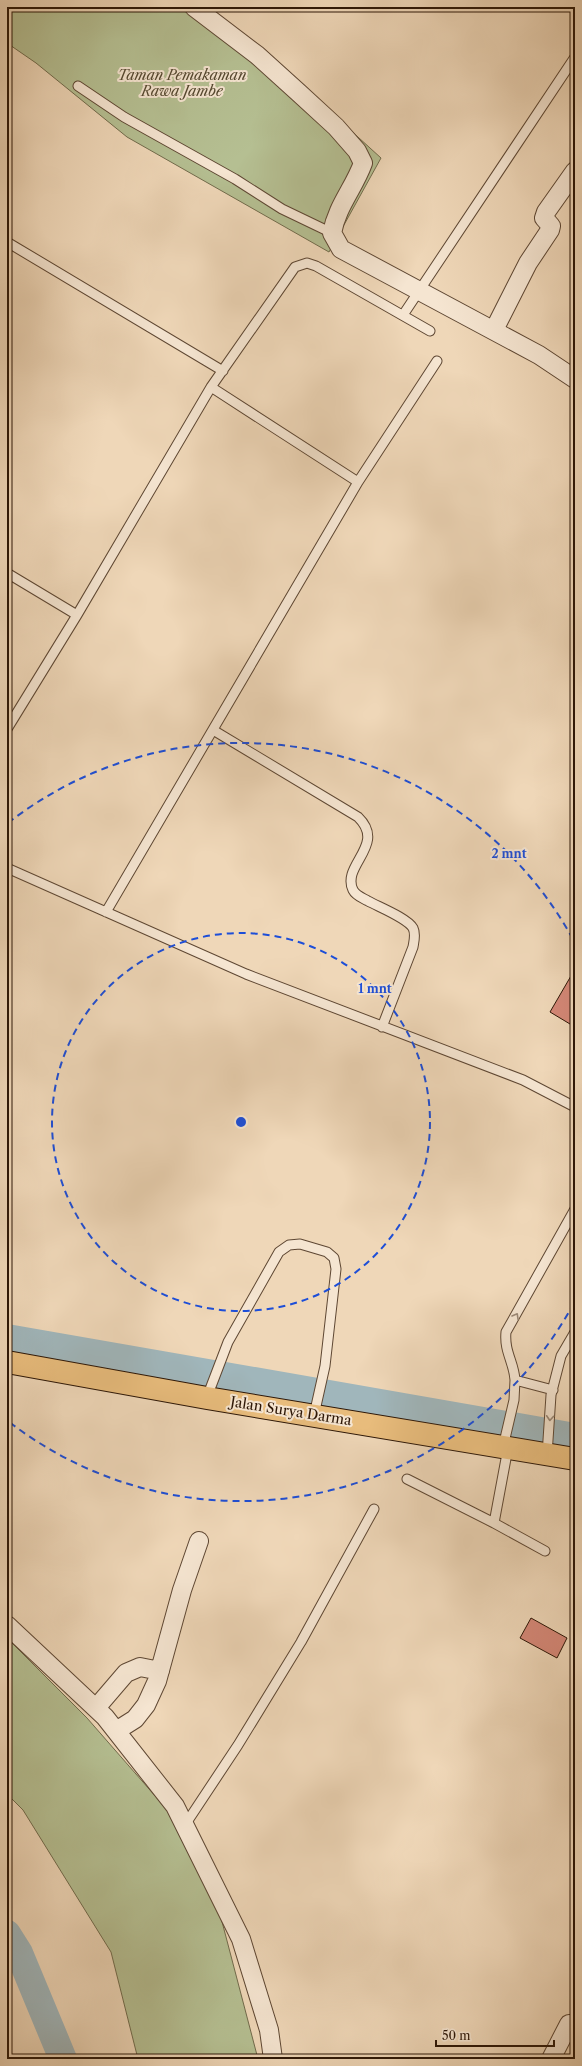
<svg xmlns="http://www.w3.org/2000/svg" width="582" height="2066" viewBox="0 0 582 2066" font-family="'Libre Caslon Text',serif">
<style>
.green{fill:#b5bf92;stroke:#716b4c}
.lines{fill:none;stroke-linecap:round;stroke-linejoin:round}
.river{stroke:#a0b6bb;stroke-width:28}
.building{fill:#d58878;stroke:#2d1707}
.lane-casing{stroke:#5e4733;stroke-width:11}
.street-casing{stroke:#5e4733;stroke-width:20}
.primary-casing{stroke:#2d1707;stroke-width:24}
.lane{stroke:#f5e5d1;stroke-width:9}
.street{stroke:#f5e5d1;stroke-width:18}
.primary{stroke:#e8bc7c;stroke-width:22}
.oneway{stroke:#9b8876}
.ring{fill:none;stroke:#1d4ed8;stroke-width:2;stroke-dasharray:7 5}
.labels{text-anchor:middle;dominant-baseline:central;stroke-width:4;stroke-linejoin:round;paint-order:stroke}
.park-label{font-size:14px;font-style:italic;fill:#564931;stroke:#f5e5d1}
.street-label{font-size:14px;fill:#2d1707;stroke:#f5e5d1}
.centre{fill:#1d4ed8;stroke:#f5e5d1;stroke-width:2}
.ring-label{font-size:12px;text-anchor:middle;font-weight:bold;fill:#1d4ed8;stroke:#f5e5d1;stroke-width:4;stroke-linejoin:round;paint-order:stroke}
</style>
<rect width="100%" height="100%" fill="#efd7b8"/>
<filter id="stains"><feTurbulence type="fractalNoise" baseFrequency=".005" numOctaves="4"/><feColorMatrix values="0 0 0 0 .2 0 0 0 0 .09 0 0 0 0 .02 0 0 0 .5 -.17"/></filter>
<radialGradient id="worn" r=".72"><stop offset=".6" stop-color="#630" stop-opacity="0"/><stop offset="1" stop-color="#630" stop-opacity=".3"/></radialGradient>
<!-- green -->
<path class="green" d="M7,7H205L270,57L381,158L329,252L127,137L36,63L7,43Z
M7,1638L87,1718L177,1821L215,1895L258,2059H138L111,1952L23,1810L7,1794Z"/>
<g class="lines">
<!-- river -->
<path class="river" d="M7,1338L575,1437
M7,1934L19,1953L63,2059"/>
</g>
<!-- building -->
<path class="building" d="M575,969V1027L550,1012Z
M531,1618L567,1638L557,1658L520,1638Z"/>
<g class="lines">
<defs>
<path id="lane" d="M78,86L124,117L235,179L282,209L332,233
M7,242L223,371
M403,315L575,57
M211,387L358,482
M7,573L77,615
M7,729L77,615L211,387L295,267L307,263L316,266L430,331
M213,730L358,817C387,845 341,865 353,890C356,896 363,898 368,901C379,907 407,918 413,928C416,934 414,941 413,947L382,1027
M7,868L246,974L523,1080L575,1107
M106,912L358,482L437,361
M553,1390L515,1380C514,1362 504,1352 506,1332L575,1209
M207,1397L228,1342L279,1252L289,1245L300,1244L327,1252L334,1258L336,1269L325,1366L314,1415
M503,1447L514,1400L515,1380
M547,1455L551,1395L561,1356L575,1332
M407,1479L494,1523L508,1448
M494,1523L545,1551
M185,1825L238,1745L301,1642L374,1509"/>
<path id="street" d="M194,7L257,55L299,93L336,127L357,151L363,163C354,188 337,206 332,233L341,249L539,355L575,379
M494,330L528,263L550,230L551,226L544,218L546,212L575,171
M7,1625L105,1717L175,1806L241,1939L269,2030L273,2059
M96,1708L126,1673L140,1667L160,1671
M116,1731L135,1719L146,1705L157,1681L182,1590L199,1541
M551,2059L569,2024"/>
<path id="primary" d="M7,1362L207,1398L575,1459"/>
</defs>
<!-- lane casing -->
<use href="#lane" class="lane-casing"/>
<!-- street casing -->
<use href="#street" class="street-casing"/>
<!-- primary casing -->
<use href="#primary" class="primary-casing"/>
<!-- lane -->
<use href="#lane" class="lane"/>
<!-- street -->
<use href="#street" class="street"/>
<!-- primary -->
<use href="#primary" class="primary"/>
</g>
<!-- one-way arrows -->
<defs><path id="oneway-chevron" d="M-2-3.5L2.5 0L-2 3.5" fill="none" stroke-width="1.6" stroke-linecap="round" stroke-linejoin="round"/></defs>
<g class="oneway">
<use href="#oneway-chevron" transform="translate(516 1316) rotate(-60)"/>
<use href="#oneway-chevron" transform="translate(550 1418) rotate(94)"/>
</g>
<!-- distance rings -->
<g class="ring">
<circle cx="241" cy="1122" r="189"/>
<path d="M574 1303A379 379 0 0 1 8 1421M8 823A379 379 0 0 1 574 941"/>
</g>
<g class="labels">
<!-- park labels -->
<g class="park-label">
<text x="182" y="75">Taman Pemakaman<tspan x="182" dy="16">Rawa Jambe</tspan></text>
</g>
<!-- street labels -->
<g class="street-label">
<text transform="translate(291 1411) rotate(9)">Jalan Surya Darma</text>
</g>
</g>
<circle cx="241" cy="1122" r="6" class="centre"/>
<g class="ring-label">
<text x="509" y="858">2 mnt</text>
<text x="375" y="993">1 mnt</text>
</g>
<!-- margin -->
<rect width="582" height="2066" fill="none" stroke="#efd7b8" stroke-width="24"/>
<rect x="8" y="8" width="566" height="2050" fill="none" stroke="#2d1707" stroke-width="2"/>
<rect x="12" y="12" width="558" height="2042" fill="none" stroke="#2d1707"/>
<!-- scale -->
<path d="M436 2040v6h118v-6" fill="none" stroke="#2d1707" stroke-width="2"/>
<text x="442" y="2040" font-size="12" fill="#2d1707" stroke="#f5e5d1" stroke-width="3" paint-order="stroke">50 m</text>
<rect width="100%" height="100%" filter="url(#stains)"/>
<rect width="100%" height="100%" fill="url(#worn)"/>
</svg>
